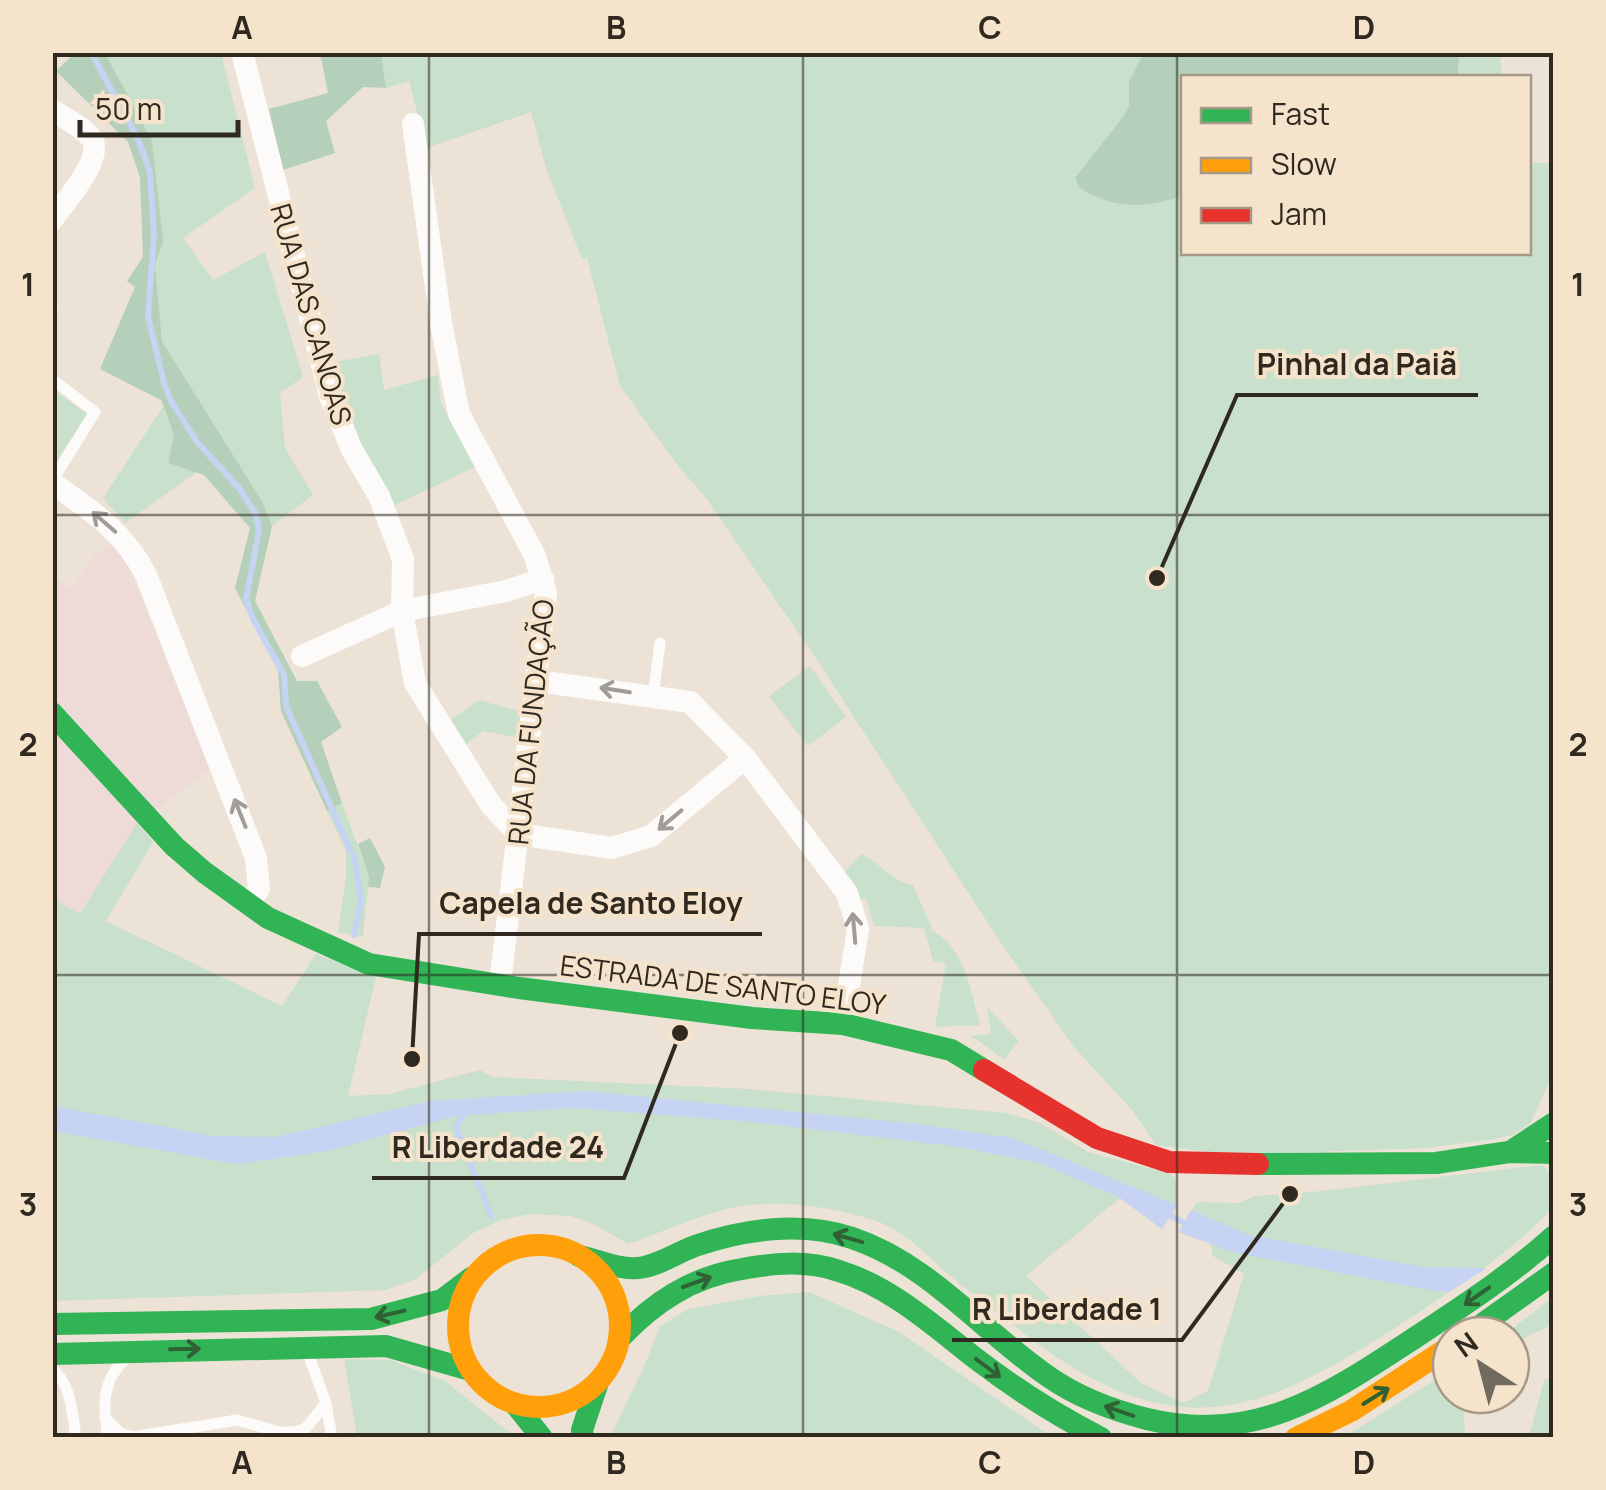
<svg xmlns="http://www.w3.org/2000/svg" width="1606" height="1490" viewBox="0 0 1606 1490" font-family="Manrope,sans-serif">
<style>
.industrial{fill:#eedbd8}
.green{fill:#c9e0cc}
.forest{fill:#b4d0ba}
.water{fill:#c6d3f2}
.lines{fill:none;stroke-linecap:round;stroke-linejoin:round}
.stream{stroke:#c6d3f2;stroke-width:6}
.lane{stroke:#fcfbf9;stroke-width:11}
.street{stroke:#fcfbf9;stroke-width:22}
.fast{stroke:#30b455;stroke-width:22}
.slow{stroke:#ff9f0a;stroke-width:22}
.jam{stroke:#e5322d;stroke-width:22}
.oneway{stroke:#a09c97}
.oneway2{stroke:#2f6135}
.grid{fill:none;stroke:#2f2920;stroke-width:2.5;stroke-opacity:0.55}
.labels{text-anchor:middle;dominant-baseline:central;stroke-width:8;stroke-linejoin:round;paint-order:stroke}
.street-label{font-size:28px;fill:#2f2920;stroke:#f5e3cc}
.leader{fill:none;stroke:#2f2920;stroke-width:4}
.callout-dot{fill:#2f2920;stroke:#f5e3cc;stroke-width:4}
.callout-label{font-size:30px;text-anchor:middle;font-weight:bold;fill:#2f2920;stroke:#f5e3cc;stroke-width:8;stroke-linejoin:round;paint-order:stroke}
.neatline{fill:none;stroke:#2f2920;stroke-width:4}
.grid-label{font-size:32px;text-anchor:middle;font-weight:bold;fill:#2f2920}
</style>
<rect width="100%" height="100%" fill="#ece2d5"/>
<!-- industrial -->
<path class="industrial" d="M117,539L211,769L137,823L80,914L53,898L52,576L71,589L95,555Z"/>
<!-- green -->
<path class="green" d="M105,53H221L255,188L183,238L213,280L265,252L303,377L280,393L285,448L313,495L272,526L263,503L162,341L155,265L163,242Z
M381,53H1144L1129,81V106L1123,117L1076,178L1142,205L1183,196L1184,252H1528L1529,163H1553L1554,1072L1530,1124L1512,1135L1495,1139L1426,1148L1231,1155L1156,1145L1132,1110L1074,1047L1003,946L815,657L706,498L679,467L620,386L587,258L582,259L546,168L531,112L426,148L409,81L386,88Z
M1459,53H1500L1502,77L1458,78Z
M379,354L384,390L438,375L441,403L475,467L393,506L361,451L328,363Z
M53,389L87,414L54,465H52Z
M163,407L174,435L168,463L197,472L125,523L103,498Z
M810,666L846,717L808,746L769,696Z
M479,700L522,712L520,738L483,731L462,748L445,724Z
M342,803L369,877L363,937L338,932L346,878V851L327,811Z
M137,823L153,842L106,921L282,1006L316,954L376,977L348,1096L389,1094L480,1070L492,1077L750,1089L1006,1113L1038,1122L1088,1152L1171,1174L1177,1182V1205L1162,1229L1120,1198L1026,1276L1141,1383L1183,1403L1208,1391L1244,1274L1213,1256L1211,1244L1179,1232L1197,1202L1240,1203L1254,1196L1313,1192L1541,1165L1553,1174V1207C1510,1254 1457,1287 1404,1322C1273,1407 1186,1450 1045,1349C1017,1328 989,1306 961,1285C933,1262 906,1229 870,1219C831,1207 783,1200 742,1206C704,1212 664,1232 628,1244L594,1224L570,1216L531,1214L501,1220L473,1233L416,1279L386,1290L53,1301L52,898L80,914Z
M862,854C884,866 888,879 913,885L932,928L928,929C964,943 971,991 980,1025L935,1027L946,963L933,961L924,928L874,926L866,898L857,901L844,872Z
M987,1007L1019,1041L1004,1059L971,1036L991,1034Z
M809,1292L899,1332L1052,1437H611C626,1400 647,1366 659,1327L688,1309L760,1296Z
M1553,1297V1324L1511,1345V1335H1504Z
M344,1359L390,1360L445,1381L515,1437H357Z
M1451,1370V1395H1461L1466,1437H1344Z
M1553,1376V1437H1529L1544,1380Z"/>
<!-- forest -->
<path class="forest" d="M76,52L105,53L152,141L163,242L155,265L162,341L263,503L272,526L255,601L297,681H317L342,727L321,742L342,803L327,811L281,711L278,671L235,588L250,528L204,475L168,463L174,435L161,400L100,369L135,287L127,281L143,257L140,177L128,142L56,71Z
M1144,52H1459L1458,77L1184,78L1183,196C1144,208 1118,210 1081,189L1075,178L1123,117L1129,106V81Z
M320,53H381L386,88L363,87L326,121L335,153L283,170L269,109L328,93Z
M370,838L385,867L380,888L368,887L369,877L358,844Z"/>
<!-- water -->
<path class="water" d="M586,1091L918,1124L1013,1138L1177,1205L1162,1229L1120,1198L1039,1163L959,1147L753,1122L572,1108L455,1116L328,1151L236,1164L53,1131V1106L214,1136L276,1137L430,1101Z
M1191,1210L1249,1235L1423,1267L1487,1268L1449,1292L1418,1288L1232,1252L1179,1232Z"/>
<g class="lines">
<!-- stream -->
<path class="stream" d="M91,52L138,139L150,172L154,235L148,316L164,383L171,401L197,442L239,488L256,514L259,531L246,599L253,619L284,675L286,706L355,860L361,902L354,935
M466,1111L456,1127L491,1216
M1164,1213L1189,1225"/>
<!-- lane -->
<path class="lane" d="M52,304V307
M52,379L95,412L52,481
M653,696L660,643
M307,1351L326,1403L332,1438
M52,1368C72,1386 72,1412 76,1438
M105,1417L120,1433L133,1437L237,1420L280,1432H294L306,1428L326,1403
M108,1438C103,1407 101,1382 125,1359"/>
<!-- street -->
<path class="street" d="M242,52L330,396L352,450L379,496L403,559L402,611L415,683L491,805L518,834
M52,110C64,118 82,126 91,138C106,157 64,203 52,220
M413,124L441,323L459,414L535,556L546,593L500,984
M52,483C91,510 124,532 146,575L256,858L259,889L248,904
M302,656L402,611L506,591L543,579
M537,681L690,702L745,758L847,893L858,929L843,1024
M518,834L612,848L651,836L745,758"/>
<!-- fast -->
<path class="fast" d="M52,713L174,846L204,872L268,918L369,964L519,988L752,1018L843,1024L951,1050L984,1070
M1510,1152L1554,1123
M1258,1164L1436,1163L1509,1152L1554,1153
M579,1256C598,1260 619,1270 638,1268C658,1266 676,1253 695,1246C744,1229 802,1221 852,1238C930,1264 983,1332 1049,1377C1079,1398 1112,1410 1147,1419C1257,1446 1332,1392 1419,1335C1466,1304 1512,1274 1554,1236
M52,1324L371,1319L442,1300L471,1278
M1467,1335L1554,1273
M619,1339C653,1303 691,1277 742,1269C774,1263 807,1260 839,1271C892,1287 936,1328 979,1361C1017,1390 1058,1416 1101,1438
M52,1354L386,1346L470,1370
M515,1404L542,1438
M583,1438L582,1430L598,1382"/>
<!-- slow -->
<path class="slow" d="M458 1326a81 81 0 1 1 162 0a81 81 0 1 1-162 0Z
M1296,1438L1351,1411L1451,1346"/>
<!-- jam -->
<path class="jam" d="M984,1070L1097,1138L1169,1162L1258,1164"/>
</g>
<!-- one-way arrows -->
<defs><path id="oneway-shaft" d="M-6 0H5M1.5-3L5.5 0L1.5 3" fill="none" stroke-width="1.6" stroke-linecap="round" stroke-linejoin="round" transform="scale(2.5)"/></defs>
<g class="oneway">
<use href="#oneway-shaft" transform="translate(104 522) rotate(-139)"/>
<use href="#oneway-shaft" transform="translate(615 690) rotate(-171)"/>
<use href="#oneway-shaft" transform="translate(240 813) rotate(-112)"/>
<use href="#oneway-shaft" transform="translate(670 820) rotate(140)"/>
<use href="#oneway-shaft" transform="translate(854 928) rotate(-95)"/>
</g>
<g class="oneway2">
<use href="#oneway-shaft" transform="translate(848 1238) rotate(-164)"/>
<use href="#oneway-shaft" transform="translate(697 1282) rotate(-20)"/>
<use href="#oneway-shaft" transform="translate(1477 1296) rotate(145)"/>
<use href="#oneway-shaft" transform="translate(390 1314) rotate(167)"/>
<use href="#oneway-shaft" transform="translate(185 1349) rotate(-1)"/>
<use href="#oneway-shaft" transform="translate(988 1368) rotate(37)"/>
<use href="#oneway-shaft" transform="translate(1376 1396) rotate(-32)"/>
<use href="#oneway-shaft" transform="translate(1119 1411) rotate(-161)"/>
</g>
<!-- grid -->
<path class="grid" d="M429,52V1438M803,52V1438M1177,52V1438M52,515H1554M52,975H1554"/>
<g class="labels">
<!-- street labels -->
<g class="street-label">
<text transform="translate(312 314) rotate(74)">RUA DAS CANOAS</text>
<text transform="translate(530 722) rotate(-84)">RUA DA FUNDAÇÃO</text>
<text transform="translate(723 984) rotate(7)">ESTRADA DE SANTO ELOY</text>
</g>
</g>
<!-- callouts -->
<path class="leader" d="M1157 578L1237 395H1478M412 1059L419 934H762M680 1033L624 1178H372M1290 1194L1182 1340H952"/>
<g class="callout-dot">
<circle cx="1157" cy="578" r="10"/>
<circle cx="412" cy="1059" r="10"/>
<circle cx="680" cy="1033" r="10"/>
<circle cx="1290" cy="1194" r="10"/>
</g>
<g class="callout-label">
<text x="1357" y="375">Pinhal da Paiã</text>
<text x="591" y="914">Capela de Santo Eloy</text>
<text x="498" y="1158">R Liberdade 24</text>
<text x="1067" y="1320">R Liberdade 1</text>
</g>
<!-- border -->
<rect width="1606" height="1490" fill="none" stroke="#f5e3cc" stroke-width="110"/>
<!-- legend -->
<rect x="1181" y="75" width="350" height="180" fill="#f5e3cc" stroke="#a69987" stroke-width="2.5"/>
<rect x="1201" y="108" width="50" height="15" fill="#30b455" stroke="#a69987" stroke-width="2.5"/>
<text x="1271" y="125" font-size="30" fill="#2f2920">Fast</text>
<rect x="1201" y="158" width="50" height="15" fill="#ff9f0a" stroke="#a69987" stroke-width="2.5"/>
<text x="1271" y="175" font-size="30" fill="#2f2920">Slow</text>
<rect x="1201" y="208" width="50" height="15" fill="#e5322d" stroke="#a69987" stroke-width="2.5"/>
<text x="1271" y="225" font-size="30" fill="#2f2920">Jam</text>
<!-- north arrow -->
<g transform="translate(1481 1365) rotate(324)"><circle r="48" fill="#f5e3cc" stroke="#a69987" stroke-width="2.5"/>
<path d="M0-8L18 38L0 25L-18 38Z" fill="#716a5f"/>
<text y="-15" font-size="28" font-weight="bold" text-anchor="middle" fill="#2f2920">N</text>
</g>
<!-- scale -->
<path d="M80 120v15h158v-15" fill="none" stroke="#2f2920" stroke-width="5"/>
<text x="95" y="120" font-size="30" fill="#2f2920" stroke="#f5e3cc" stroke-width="8" paint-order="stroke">50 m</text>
<rect x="55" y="55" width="1496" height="1380" class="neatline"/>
<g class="grid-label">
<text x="242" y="39">A</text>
<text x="616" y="39">B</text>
<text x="990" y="39">C</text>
<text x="1364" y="39">D</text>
<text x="28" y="296">1</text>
<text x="1578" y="296">1</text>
<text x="28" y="756">2</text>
<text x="1578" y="756">2</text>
<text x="28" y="1216">3</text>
<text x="1578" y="1216">3</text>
<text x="242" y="1474">A</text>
<text x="616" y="1474">B</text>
<text x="990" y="1474">C</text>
<text x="1364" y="1474">D</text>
</g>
</svg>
